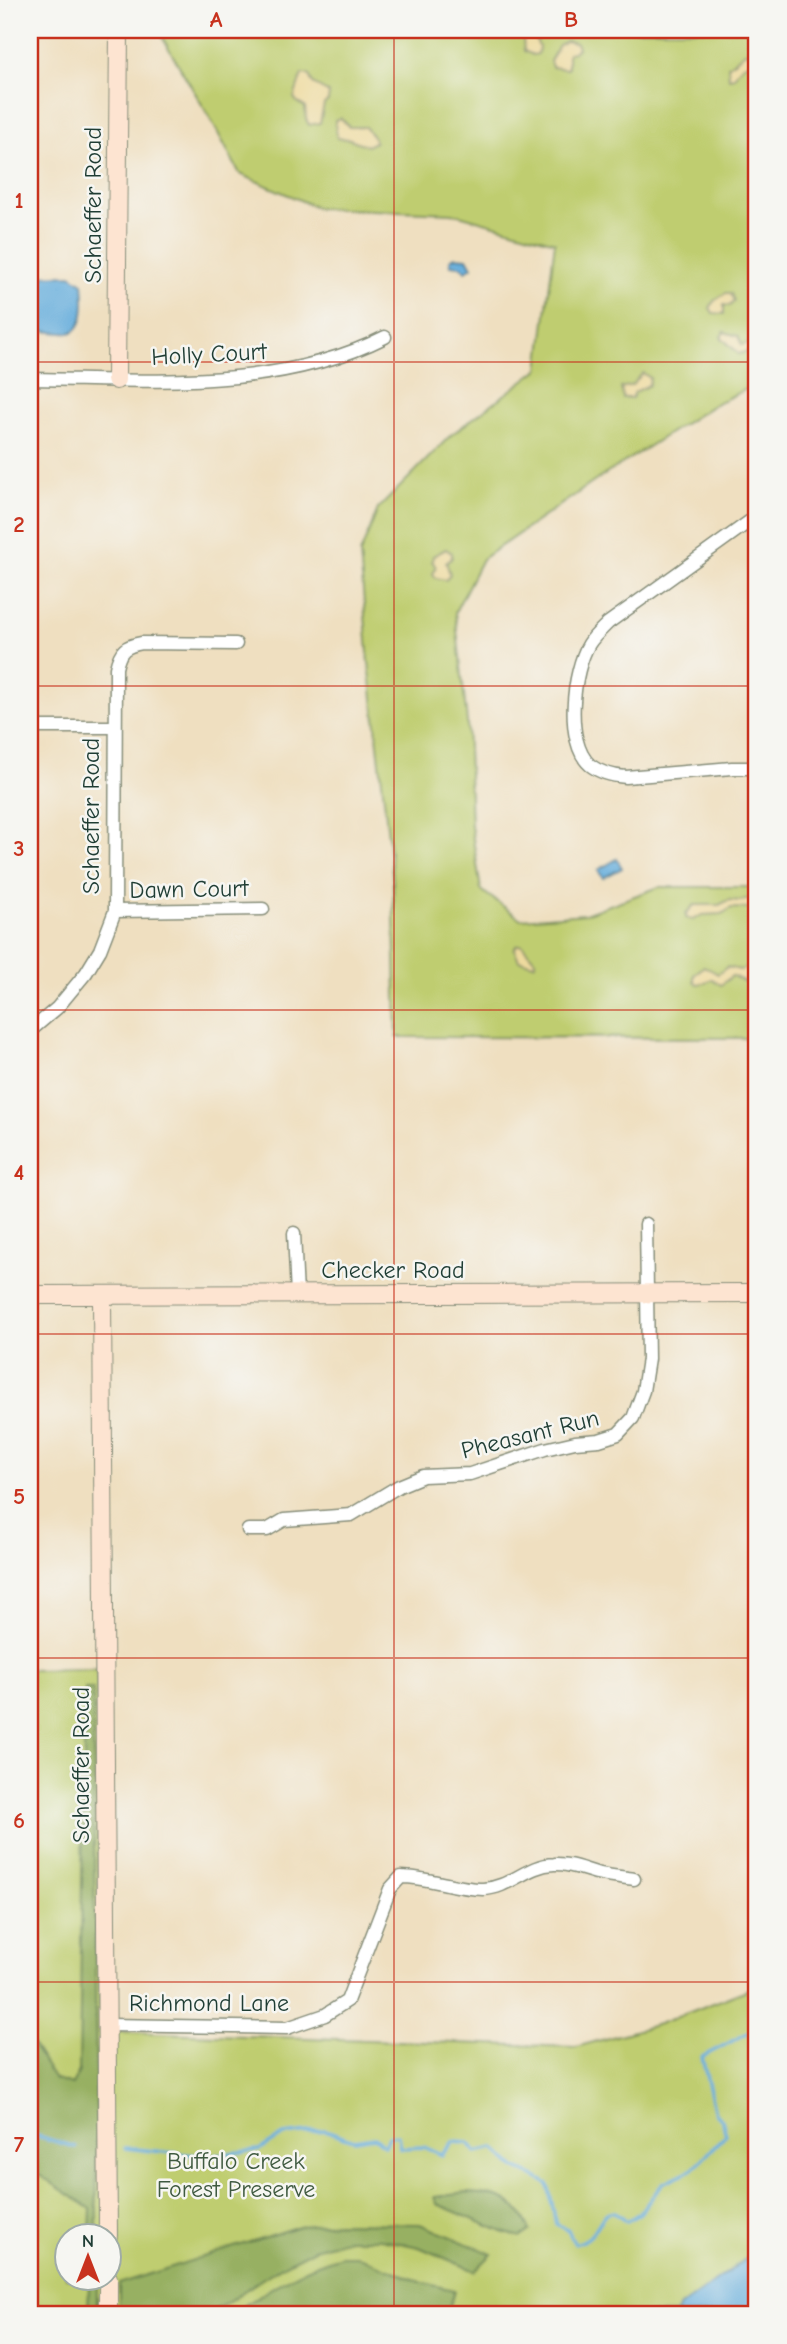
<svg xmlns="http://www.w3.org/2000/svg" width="787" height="2344" viewBox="0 0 787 2344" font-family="'Comic Neue',sans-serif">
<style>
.green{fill:#bfcd6f;stroke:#6f8552;stroke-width:2;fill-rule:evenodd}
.forest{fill:#97b062;stroke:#5b764b;stroke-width:2}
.sand{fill:#eeda9e;stroke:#868c69;stroke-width:2}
.water{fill:#64acdb;stroke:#427488;stroke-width:2}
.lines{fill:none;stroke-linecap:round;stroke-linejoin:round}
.stream{stroke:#64acdb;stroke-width:3.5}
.street-casing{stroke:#878e7a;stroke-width:15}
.secondary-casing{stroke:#878e7a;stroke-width:20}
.street{stroke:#fff;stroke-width:12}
.secondary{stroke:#fde4d1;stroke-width:18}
.grid{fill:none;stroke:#c8321e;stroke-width:2;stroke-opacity:0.55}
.labels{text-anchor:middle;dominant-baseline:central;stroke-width:5;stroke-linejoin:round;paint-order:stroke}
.street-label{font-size:24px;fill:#1f3d34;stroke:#f6f6f2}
.park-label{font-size:24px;fill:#3f5a40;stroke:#f6f6f2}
.neatline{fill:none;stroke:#c8321e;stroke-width:2.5}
.grid-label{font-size:23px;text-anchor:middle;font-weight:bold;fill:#c8321e}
</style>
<rect width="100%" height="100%" fill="#f6f6f2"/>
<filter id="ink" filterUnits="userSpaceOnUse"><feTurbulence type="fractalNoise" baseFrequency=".0143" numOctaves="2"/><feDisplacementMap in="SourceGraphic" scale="14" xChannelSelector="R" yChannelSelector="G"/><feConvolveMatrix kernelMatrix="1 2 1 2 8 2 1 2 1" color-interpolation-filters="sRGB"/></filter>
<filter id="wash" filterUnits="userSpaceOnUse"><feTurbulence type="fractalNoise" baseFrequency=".00686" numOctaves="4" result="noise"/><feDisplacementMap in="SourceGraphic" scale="28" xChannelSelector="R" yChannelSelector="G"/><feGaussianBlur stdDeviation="1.57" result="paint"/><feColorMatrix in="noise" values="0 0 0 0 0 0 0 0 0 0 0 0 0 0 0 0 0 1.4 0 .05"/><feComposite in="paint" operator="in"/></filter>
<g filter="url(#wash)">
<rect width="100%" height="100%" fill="#efdfc0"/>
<!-- green -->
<path class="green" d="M158,30H757V384L715,404L598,479L482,559L455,612L467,722L471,826L481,890L521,919L585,914L659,887H757V1038L397,1037L393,881L368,653L360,554L378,509L451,435L539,369L555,242L452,213L318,208L240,174L211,120Z
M97,1669L100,2031L576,2047L659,2024L757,1986V2314H30V1670ZM66,2236H108V2278H66Z"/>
<!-- forest -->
<path class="forest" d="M85,1689H93L97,2236L90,2235L91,2209L30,2169V2041L55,2080L72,2085L79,2071Z
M466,2193C498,2194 518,2199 530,2231L521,2237L505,2233L437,2204L434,2197Z
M337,2223L420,2224L492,2254L475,2271L419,2247L381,2239H349L314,2249L285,2264L209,2314H119V2284L299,2226Z
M341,2256H357L423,2283L454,2290L448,2314H230C266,2292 300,2267 341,2256Z
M89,2278H97V2314H88Z"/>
<!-- sand -->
<path class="sand" d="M518,30L548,31L544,38L536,40L539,47L538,54L533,55L524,51L523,38Z
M566,41L576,43L578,48L574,52L568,53V67L566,69L552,67L550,61L559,45Z
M745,52L754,54V61C738,68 744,62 734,77L729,78L728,66Z
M302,74L309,75L313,84L329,93L328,101L324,104L320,123L309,125L306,119L305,107L298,103L294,98Z
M341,118L349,127H365L374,138L375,142L367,146L350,139L337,138L335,120Z
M726,293H731L734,301L730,306L724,305V314L713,313L710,308L714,301Z
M724,332L738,336L742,345L755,341L757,348L739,354L721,337Z
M643,373L650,378L649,385L635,392L632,398H623L621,388L632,385Z
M446,549L452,553V557L446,562L450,574L446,580L436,578L433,574L436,567L432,561L433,556Z
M750,899L756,901V909L731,908L722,914L702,915L693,920L686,918V914L694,905H719L729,900L741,901Z
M517,945H522L536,961L534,964L519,960L514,949Z
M704,966L718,974L727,967L740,970L749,968L753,974L749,981L745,982L732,976L721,985L712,979L705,983L697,984L694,981V975Z"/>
<!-- water -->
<path class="water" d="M455,257L467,258L472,267L466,271L460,266L451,265L450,260Z
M71,275L83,283C84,296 88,329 69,333C65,334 37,330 30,330V276Z
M617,859L622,868L603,878L598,870Z
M757,2247V2314H675L680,2307L751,2255Z"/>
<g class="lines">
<!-- stream -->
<path class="stream" d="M30,2134L75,2147
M125,2148L203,2156L259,2150L284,2135L325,2130L354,2140L375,2137L385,2146L389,2136L398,2135L400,2148L424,2147L442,2155L453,2142L469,2143L476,2152L494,2148L516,2169L536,2177L548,2184L556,2224L568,2230L575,2244C580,2242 587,2240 590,2236C605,2221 603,2199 627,2221L640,2213L663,2183L693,2169L726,2135L722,2120L715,2114L702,2057L757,2028"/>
</g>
</g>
<g filter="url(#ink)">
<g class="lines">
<defs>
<path id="street" d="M30,379C148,380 276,392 385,337
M757,516L608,623C601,630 594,636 589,644C573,670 564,742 590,765C600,773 614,776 626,777L732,768H757
M30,727H115
M115,911L263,909
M30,1031L57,1008L86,973L100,950L115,911L116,668C120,650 125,646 142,643L236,644
M294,1233L297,1295
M248,1530H267L284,1520L351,1515L399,1486L423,1476L470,1474L545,1449L575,1442L599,1440L618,1434L633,1418L643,1391L648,1359L646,1224
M107,2025L287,2028L325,2015L347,2001L390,1889L401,1877C429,1877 455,1889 483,1889C510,1888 527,1865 554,1864C569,1863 582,1869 596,1873C609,1876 621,1877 634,1879"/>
<path id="secondary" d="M116,380L119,30
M30,1295L757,1293
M102,1295L108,2236
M108,2278V2314"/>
</defs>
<!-- street casing -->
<use href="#street" class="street-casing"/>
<!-- secondary casing -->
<use href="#secondary" class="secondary-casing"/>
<!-- street -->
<use href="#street" class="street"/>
<!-- secondary -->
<use href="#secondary" class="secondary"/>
</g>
</g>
<!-- grid -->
<path class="grid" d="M394,30V2314M30,362H757M30,686H757M30,1010H757M30,1334H757M30,1658H757M30,1982H757"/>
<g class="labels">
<!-- street labels -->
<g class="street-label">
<text transform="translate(93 205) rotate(-90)">Schaeffer Road</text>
<text transform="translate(209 354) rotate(-3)">Holly Court</text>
<text transform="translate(91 816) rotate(-90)">Schaeffer Road</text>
<text transform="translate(189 889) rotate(-1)">Dawn Court</text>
<text x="393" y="1270">Checker Road</text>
<text transform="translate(530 1434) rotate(-14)">Pheasant Run</text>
<text transform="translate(81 1765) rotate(-90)">Schaeffer Road</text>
<text x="209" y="2003">Richmond Lane</text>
</g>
<!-- park labels -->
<g class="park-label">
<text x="236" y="2161">Buffalo Creek<tspan x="236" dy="28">Forest Preserve</tspan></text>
</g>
</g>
<!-- margin -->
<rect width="787" height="2344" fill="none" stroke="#f6f6f2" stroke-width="77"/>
<!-- north arrow -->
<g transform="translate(88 2257)"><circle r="33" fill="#f6f6f2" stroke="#a0aca6" stroke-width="2"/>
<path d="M0-5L12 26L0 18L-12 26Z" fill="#c8321e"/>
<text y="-10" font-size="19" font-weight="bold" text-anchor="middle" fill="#1f3d34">N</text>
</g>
<rect x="38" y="38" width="710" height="2268" class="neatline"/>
<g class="grid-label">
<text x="216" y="27">A</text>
<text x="571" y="27">B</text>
<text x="19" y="208">1</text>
<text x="19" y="532">2</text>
<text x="19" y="856">3</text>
<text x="19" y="1180">4</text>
<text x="19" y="1504">5</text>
<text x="19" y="1828">6</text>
<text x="19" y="2152">7</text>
</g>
</svg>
